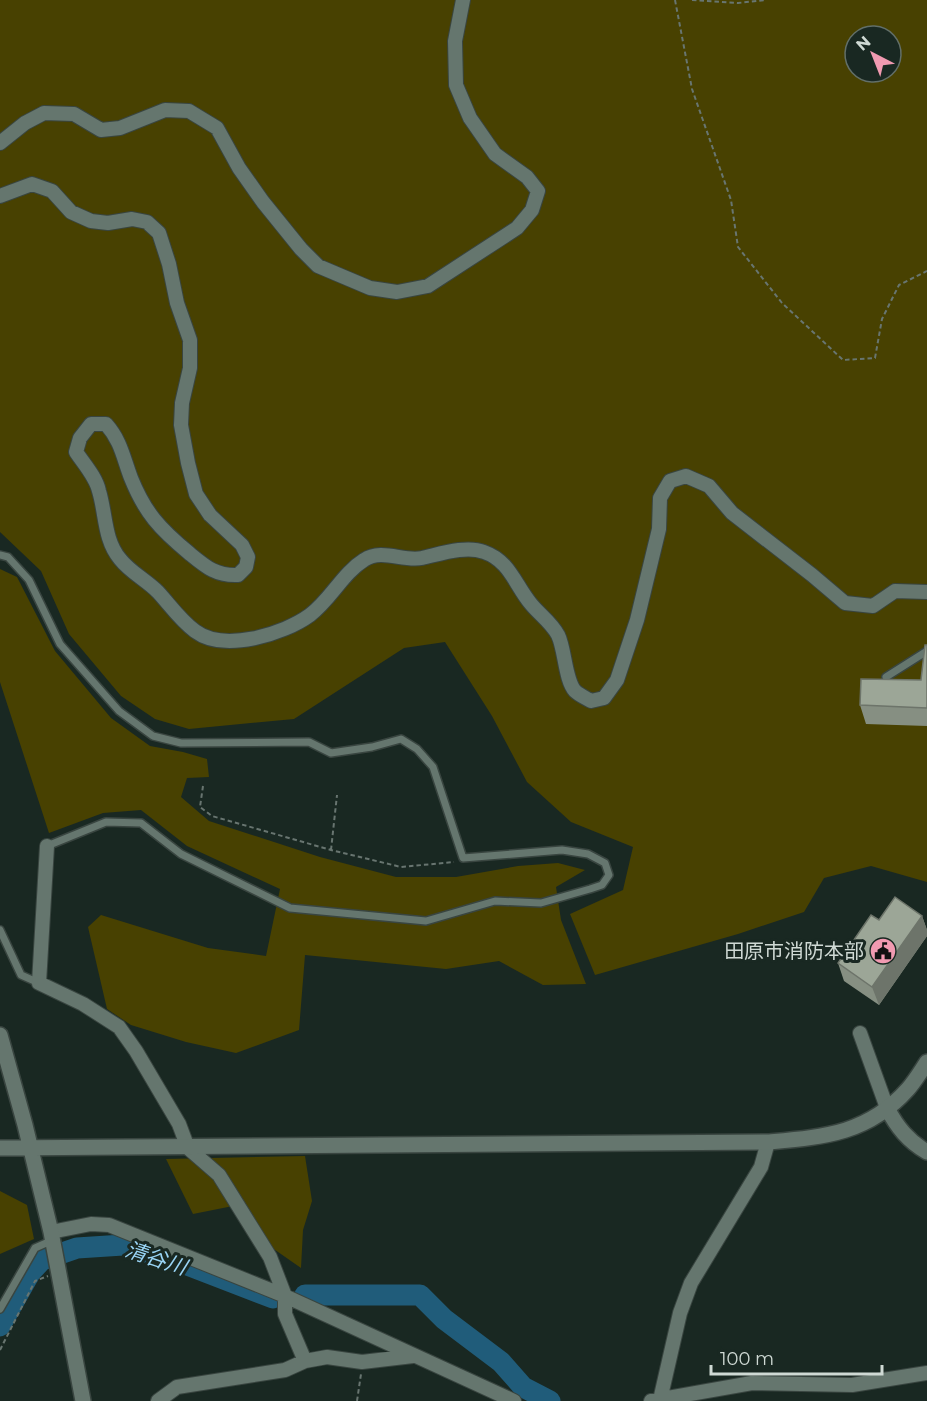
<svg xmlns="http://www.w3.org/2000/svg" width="927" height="1401" viewBox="0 0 927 1401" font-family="Montserrat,'Noto Sans JP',sans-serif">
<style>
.green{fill:#484101;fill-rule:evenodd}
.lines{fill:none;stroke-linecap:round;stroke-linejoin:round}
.river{stroke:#205c7a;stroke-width:21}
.service-casing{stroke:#394540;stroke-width:10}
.minor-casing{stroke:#394540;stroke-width:16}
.tertiary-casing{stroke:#394540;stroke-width:18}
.path{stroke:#687570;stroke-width:2;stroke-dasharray:4.5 3;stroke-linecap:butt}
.service{stroke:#65766e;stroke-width:7}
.minor{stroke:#65766e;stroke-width:14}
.tertiary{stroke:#65766e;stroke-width:15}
.wall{fill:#868f82}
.shaded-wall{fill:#6d746a}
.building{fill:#9ca697;stroke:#6d746a;stroke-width:1.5}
.labels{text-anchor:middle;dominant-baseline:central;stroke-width:6;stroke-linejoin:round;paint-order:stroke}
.poi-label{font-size:20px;fill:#cfd9d4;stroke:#192822;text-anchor:end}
.water-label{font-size:21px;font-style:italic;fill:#99d4f5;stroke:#192822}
</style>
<rect width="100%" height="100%" fill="#192822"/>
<!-- green -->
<path class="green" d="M0,0H927V882L871,866L824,878L804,912L738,934L595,975L570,914L623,890L633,847L571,822L527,782L492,716L445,642L404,648L294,719L189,729L155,719L121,696L69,634L41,571L0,532ZM855,36H891V72H855Z
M0,569L17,577L55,651L111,718L150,746L183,752L207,759L209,777L187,778L181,797L209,821L320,857L396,877H456L518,866L558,863L585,870L556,887L561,920L586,984L543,985L499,961L446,969L305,955L299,1030L236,1053L186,1042L131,1025L107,1009L88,927L101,915L208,948L266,956L280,889L187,846L141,810L103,813L49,833L0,682Z
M305,1156L312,1201L303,1230L301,1268L268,1245L243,1204L193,1214L166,1159Z
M0,1191L27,1205L34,1239L0,1254Z"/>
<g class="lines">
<!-- river -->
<path class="river" d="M305,1295H420L444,1319L501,1362L523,1387L550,1401
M0,1326L30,1273L42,1260L77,1248L123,1245L182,1263L273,1298"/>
<defs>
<path id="service" d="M0,555L8,557L29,580L60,644L119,711L153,736L181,743L309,742L331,753L372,747L401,739L417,749L433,767L463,858L562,850L588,854L605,863L609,875L602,885L590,889L541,903L495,901L426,921L290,908L181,854L141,823L106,822L47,846
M886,677L927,651
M0,930L21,975L39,983
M0,1309L35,1248L53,1240"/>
<path id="minor" d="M0,143L25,123L44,113L74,114L101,130L120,128L165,110L189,111L217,128L239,168L263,202L301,249L318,266L370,288L397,292L428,286L517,228L532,210L538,191L527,177L495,154L470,118L456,85L455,41L463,0
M0,196L32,184L52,191L71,212L91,221L108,223L132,219L147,222L159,233L169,264L177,303L190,340V368L182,403L181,425L188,463L196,494L210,515L242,545L248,557L246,567L238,575C216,576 206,567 189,553C160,529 145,513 131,478C123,457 121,441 106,424H91L80,438L76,452C84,464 96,477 99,491C106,514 104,540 120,559C130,572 146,580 158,592C170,605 180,620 195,631C224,653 284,634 310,615C331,599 343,573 364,560C382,548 403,562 422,558C440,554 466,545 484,552C510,561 515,585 531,604C540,615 551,622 558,635C565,649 565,680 575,691C579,695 586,698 591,701L604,698L617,680L637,620L659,529L660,498L670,481L686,476L709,486L732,513L812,575L845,603L873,606L895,591L927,592
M47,846L39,983L83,1004L119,1027L136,1051L179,1124L188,1148L219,1175L270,1257L285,1296V1314L305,1361
M860,1033L887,1108
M51,1232L91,1224L109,1225L285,1296L514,1401
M660,1400L680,1313L691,1283L761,1167L768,1142
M158,1401L177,1387L285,1370L305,1361L327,1357L362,1362L413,1356
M651,1401L752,1383L852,1385L927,1373"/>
<path id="tertiary" d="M0,1035L25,1125L51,1232L83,1401
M887,1108C897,1127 908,1141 927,1152
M0,1148L768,1142C824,1137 868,1134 908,1089C915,1081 921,1071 927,1062"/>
</defs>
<!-- service casing -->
<use href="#service" class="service-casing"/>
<!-- minor casing -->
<use href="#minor" class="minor-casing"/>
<!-- tertiary casing -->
<use href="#tertiary" class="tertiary-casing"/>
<!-- path -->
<path class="path" d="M675,0L692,89L731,200L738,247L782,303L843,360L875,358L882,319L899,285L927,271
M692,0L738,3L765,0
M203,786L200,807L212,816L331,850L401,867L454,862
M331,850L337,795
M0,1350L35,1281L48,1276
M357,1401L361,1374"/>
<!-- service -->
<use href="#service" class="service"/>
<!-- minor -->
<use href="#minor" class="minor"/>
<!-- tertiary -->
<use href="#tertiary" class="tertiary"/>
</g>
<!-- wall -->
<path class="wall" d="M927,645V726L866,724L860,705L921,680Z
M922,916L927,930V936L879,1005L844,981L838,963L879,920Z"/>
<!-- shaded-wall -->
<path class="shaded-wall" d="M922,916L927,930V936L879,1005L872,987Z"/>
<!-- building -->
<path class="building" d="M925,645H927V708L860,705L861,679L921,680Z
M895,897L922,916L872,987L838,963L871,915L879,920Z"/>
<!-- icons -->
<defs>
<symbol id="civic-disc" viewBox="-11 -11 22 22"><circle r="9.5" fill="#f19ab1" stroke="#192822"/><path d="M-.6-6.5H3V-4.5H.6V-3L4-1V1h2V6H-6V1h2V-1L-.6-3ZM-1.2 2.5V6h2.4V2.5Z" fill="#111"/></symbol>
</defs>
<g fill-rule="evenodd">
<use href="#civic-disc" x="868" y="936" width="30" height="30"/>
</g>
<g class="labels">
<!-- poi labels -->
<g class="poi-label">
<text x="864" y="951">田原市消防本部</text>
</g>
<!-- water labels -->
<g class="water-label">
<text transform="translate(156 1258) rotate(18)">清谷川</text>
</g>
</g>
<!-- north arrow -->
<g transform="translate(873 54) rotate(318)"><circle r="28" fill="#192822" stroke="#626f69" stroke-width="1.5"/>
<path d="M0-4.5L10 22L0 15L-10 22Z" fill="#f19ab1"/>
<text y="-9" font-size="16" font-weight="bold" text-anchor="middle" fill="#cfd9d4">N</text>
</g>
<!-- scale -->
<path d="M711 1365v9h171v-9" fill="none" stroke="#cfd9d4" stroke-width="3"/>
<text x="720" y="1365" font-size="18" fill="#cfd9d4" stroke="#192822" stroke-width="4.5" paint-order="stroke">100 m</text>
</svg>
